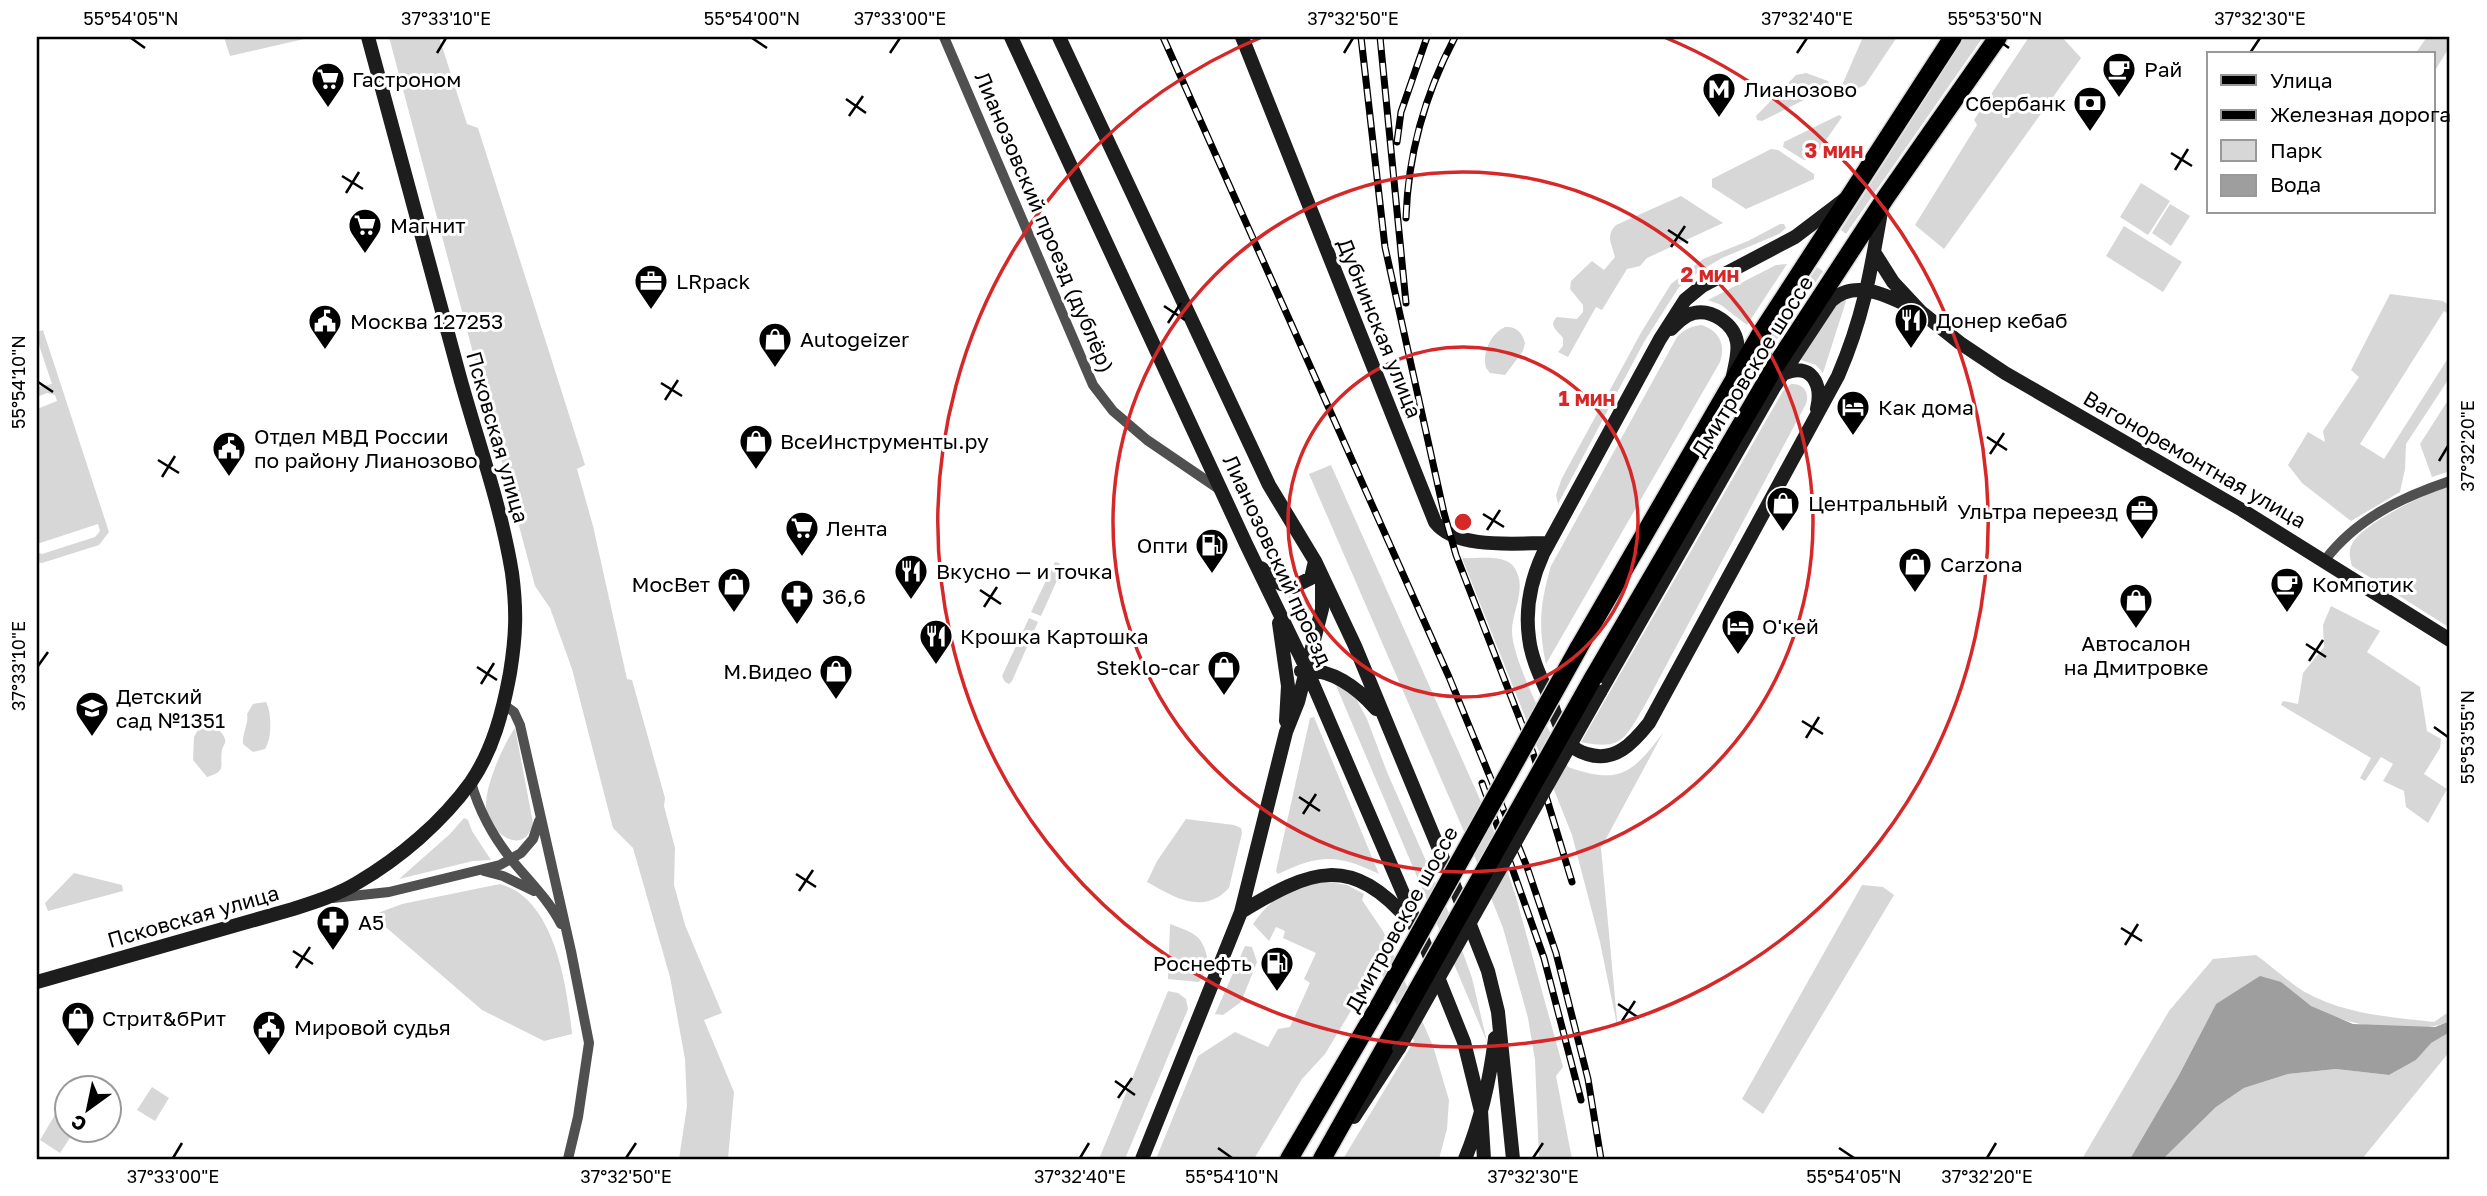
<svg xmlns="http://www.w3.org/2000/svg" width="2487" height="1196" viewBox="0 0 2487 1196" font-family="'Golos Text',sans-serif">
<style>
.green{fill:#d7d7d7}
.water{fill:#9e9e9e}
.lines{fill:none;stroke-linecap:round;stroke-linejoin:round}
.primary-casing{stroke:#dbdbdb;stroke-width:21}
.street{stroke:#505050;stroke-width:10}
.secondary{stroke:#1d1d1d;stroke-width:14}
.primary{stroke:#000;stroke-width:18}
.rail-casing{stroke:#000;stroke-width:7}
.rail{stroke:#fff;stroke-width:4.5;stroke-dasharray:13;stroke-linecap:butt}
.primary-bridge-casing{stroke:#dbdbdb;stroke-width:21;stroke-linecap:butt}
.secondary-bridge{stroke:#1d1d1d;stroke-width:14}
.primary-bridge{stroke:#000;stroke-width:18}
.ticks{fill:none;stroke:#000;stroke-width:2.5}
.ring{fill:none;stroke:#d62828;stroke-width:3.5}
.labels{text-anchor:middle;dominant-baseline:central;stroke-width:6;stroke-linejoin:round;paint-order:stroke}
.poi-label{font-size:21px;fill:#000;stroke:#fff;text-anchor:start}
.street-label{font-size:21px;fill:#000;stroke:#fff}
.centre{fill:#d62828;stroke:#fff;stroke-width:3.5}
.ring-label{font-size:21px;text-anchor:middle;font-weight:bold;fill:#d62828;stroke:#fff;stroke-width:6;stroke-linejoin:round;paint-order:stroke}
.neatline{fill:none;stroke:#000;stroke-width:2.5}
.ticks-label{font-size:18px;text-anchor:middle;fill:#000}
</style>
<rect width="100%" height="100%" fill="#fff"/>
<!-- green -->
<path class="green" d="M224,37H313L230,56Z
M389,37H439L467,124L478,128L585,465L577,469L593,526L627,679L632,680L665,798L664,806L675,848L674,885L685,925L722,1013L704,1020L734,1092L728,1159H679L687,1106L685,1059L670,977L633,848L613,828L572,669L550,608L535,586Z
M1863,37H1897L1865,85L1850,92L1843,88V83Z
M1965,37H1983L1846,234L1841,230Z
M2029,37H2062L2081,58L1944,249L1915,225L1977,125L1974,120Z
M2427,37H2443L2450,41V46L2433,74V54H2415Z
M1806,73L1828,81L1830,87L1762,121L1757,120L1756,116L1796,75Z
M1839,115L1842,117L1812,160H1804L1783,147L1784,142Z
M1771,149L1778,150L1814,174V179L1746,209L1712,187V179Z
M2141,183L2170,201L2148,235L2120,217Z
M1681,196L1723,223L1647,258L1640,266L1627,269L1602,310L1596,307L1568,357L1558,352L1563,346V338C1557,331 1548,325 1557,317L1577,319L1583,312V305L1570,289L1571,281L1592,261L1604,270L1615,257C1612,244 1605,236 1616,225Z
M2170,204L2190,216L2171,246L2152,233Z
M1780,224H1784L1786,228L1779,234L1722,258L1700,271L1679,287L1644,342L1558,504L1556,495L1562,478L1642,331L1671,284L1703,259L1748,241Z
M2124,226L2182,262L2163,292L2106,256Z
M1787,264L1747,325L1721,305L1708,300L1776,265Z
M1817,267L1823,271L1768,353L1764,348Z
M2390,294L2443,301L2450,306V315L2444,311L2360,444L2384,459L2450,355V377L2406,444L2405,469L2400,492L2351,521L2302,483L2288,465L2308,432L2325,442L2323,431L2359,377L2351,370Z
M1844,296L1846,301L1823,373L1816,365L1798,359L1815,332Z
M1702,325C1719,331 1726,344 1720,362L1546,664C1538,626 1540,603 1551,566L1677,337C1685,329 1691,326 1702,325Z
M1505,327C1516,326 1522,332 1525,343L1523,351L1505,375L1490,373L1486,368C1482,353 1490,334 1505,327Z
M43,330L109,532L99,545L42,563L37,562V552L42,554L95,537L100,531L98,524L37,544V409L57,401L55,395L47,393L37,397V387L52,384L37,339V332Z
M1791,384C1803,383 1810,392 1806,404L1645,705C1625,738 1623,751 1581,742L1783,391Z
M2450,397V471L2432,477L2420,444Z
M1331,465L1494,831L1516,897L1563,1067L1556,1076L1572,1159H1539L1535,1060L1528,1018L1503,928L1472,850L1309,474Z
M2450,485V628L2352,566C2350,559 2348,551 2352,544C2363,523 2427,493 2450,485Z
M1462,558C1477,559 1505,554 1514,567C1528,587 1512,611 1512,631C1512,662 1553,737 1568,767C1619,785 1632,774 1663,733L1601,848L1618,1030L1600,942L1572,835Z
M1055,562L1059,563L1062,569L1041,616L1031,612Z
M1289,596L1309,601L1310,618L1306,636L1288,601Z
M2331,606L2380,631L2367,652L2420,687L2427,731L2441,739L2440,748L2424,774L2447,789L2428,823L2406,807L2404,791L2383,781L2393,764L2381,757L2365,781L2360,778L2371,758L2281,705L2283,701L2298,704L2303,673L2324,647L2323,625Z
M1029,618L1038,622L1012,681L1009,684L1005,682L1002,676Z
M1335,683L1353,693L1367,719L1387,772L1448,911L1472,978L1487,1042Z
M266,702C272,713 272,739 265,749L253,752L243,744C242,733 249,724 247,714L253,704Z
M1314,717L1379,874C1337,854 1320,854 1278,874L1276,871L1310,718Z
M203,721C210,723 223,731 225,739C226,744 223,745 222,750C219,766 228,771 207,777L193,760L194,737Z
M515,728L533,823C524,860 486,831 486,805C486,784 503,745 515,728Z
M464,818L468,820L472,831L491,860L473,861L399,879L450,834Z
M1186,819L1234,825L1241,828L1242,833L1229,888C1203,916 1174,897 1147,882L1157,861Z
M74,873L122,885L123,891L48,911L45,903Z
M1323,881L1347,885L1364,894L1362,900L1383,931L1433,1046L1449,1100L1447,1129L1439,1159H1343L1414,1041L1378,966L1325,1054L1302,1079L1254,1159H1156L1198,1056L1235,1032L1268,1047L1278,1029L1290,1027L1310,983L1304,979L1316,953L1283,938L1285,931L1276,927L1269,941L1253,924C1272,896 1290,888 1323,881Z
M500,884C555,899 567,986 572,1034L544,1041L482,1010L381,923L378,913L402,904Z
M1862,885L1883,887L1894,895L1763,1114L1742,1099Z
M1170,924C1197,934 1203,935 1209,965L1199,982L1168,979Z
M1245,946L1252,947L1257,962L1241,1002L1223,1015L1215,1014Z
M2256,955C2271,966 2289,982 2303,991C2343,1014 2389,1017 2434,1022L2450,1011V1021C2412,1037 2347,1027 2311,1006C2300,1000 2291,990 2281,982L2216,1004L2179,1075L2130,1159H2082L2169,1011L2213,959Z
M1168,991L1178,993L1186,999L1188,1009L1125,1159H1099Z
M2450,1032V1051L2362,1159H2163L2216,1107L2244,1088L2288,1074L2336,1069L2389,1075L2416,1060L2430,1043Z
M152,1087L169,1098L155,1121L137,1110Z
M56,1113L66,1119V1130H75L60,1153L40,1140Z"/>
<!-- water -->
<path class="water" d="M2260,976L2281,982L2311,1006L2353,1024L2435,1027L2450,1021V1032L2431,1043L2416,1060L2389,1075L2336,1069L2288,1074L2244,1088L2216,1107L2163,1159H2130L2179,1075L2216,1004Z"/>
<g class="lines">
<defs>
<path id="primary" d="M1578,649L1761,333L1953,37
M1593,678L1774,368L1886,197L1998,37
M1289,1159L1380,1004
M1322,1159L1393,1033"/>
</defs>
<!-- primary casing -->
<use href="#primary" class="primary-casing"/>
<!-- street -->
<path class="street" d="M944,37L1093,385L1113,411L1147,440L1219,489
M2325,560C2356,519 2402,497 2450,481
M504,705L514,712L520,725L571,951L589,1043L578,1117L568,1159
M471,782C479,811 492,835 511,859C528,880 549,900 561,924
M484,871L503,876L534,891
M333,898L389,892L500,865L521,853L533,839L539,821"/>
<!-- secondary -->
<path class="secondary" d="M1011,37L1246,544L1307,670L1421,935L1464,1042L1481,1111L1484,1159
M1059,37L1269,485L1315,561L1355,646L1465,912L1488,971L1498,1012L1513,1159
M1242,37L1435,522C1456,550 1517,543 1549,543
M1845,199L1795,237L1702,286L1685,300L1660,339L1543,554C1531,580 1525,609 1529,638C1531,657 1540,676 1548,694C1554,709 1559,730 1569,743C1574,749 1580,752 1587,754C1615,763 1633,743 1649,723L1838,376C1864,316 1871,270 1882,206
M1874,252L1893,282L1921,312L1960,343L2005,373L2242,510L2450,640
M1671,329C1678,322 1685,315 1694,313C1712,309 1734,324 1737,342C1739,353 1735,365 1733,376
M1783,374C1811,361 1823,384 1817,409
M1261,568L1281,584L1293,587L1311,578L1315,561
M1279,623L1288,686L1286,721
M1301,671C1330,667 1358,688 1376,709
M1600,692L1773,389L1831,301C1855,278 1888,296 1913,308
M1241,912C1310,870 1351,852 1411,923
M37,982L293,909C315,902 337,895 357,883C400,858 442,822 471,782C493,750 503,711 510,673C516,636 517,611 512,573C501,505 477,440 459,374C429,261 398,149 368,37
M1354,1117L1399,1048
M1142,1159L1241,912L1286,732L1298,702L1322,609V584
M1465,1159C1481,1120 1490,1079 1495,1038"/>
<!-- primary -->
<use href="#primary" class="primary"/>
<defs>
<path id="rail" d="M1163,37L1449,677L1527,867L1556,953L1588,1079L1601,1159
M1361,37L1385,247L1444,513L1456,555L1533,753L1572,882
M1380,37L1406,303
M1397,142L1401,112L1427,37
M1406,218C1408,154 1425,94 1455,37
M1482,783L1544,958L1581,1100"/>
</defs>
<!-- rail casing -->
<use href="#rail" class="rail-casing"/>
<!-- rail -->
<use href="#rail" class="rail"/>
<defs>
<path id="primary-bridge" d="M1380,1004L1578,649
M1393,1033L1593,678"/>
</defs>
<!-- primary-bridge casing -->
<use href="#primary-bridge" class="primary-bridge-casing"/>
<!-- secondary-bridge -->
<path class="secondary-bridge" d="M1399,1048L1600,692"/>
<!-- primary-bridge -->
<use href="#primary-bridge" class="primary-bridge"/>
</g>
<!-- ticks -->
<path class="ticks" d="M131,38L145,48M752,38L767,48M1995,38L2009,48M437,53L446,38M890,53L900,38M1344,53L1353,38M1797,53L1807,38M2250,53L2260,38M846,99L866,113M849,116L863,96M2171,153L2192,166M2175,170L2188,149M342,176L363,189M346,193L359,172M1668,230L1688,243M1671,247L1685,226M1164,306L1185,320M1168,323L1181,303M38,382L53,392M661,383L682,396M665,400L678,380M1987,437L2007,450M1990,454L2004,433M158,460L179,473M2439,461L2448,446M162,477L175,456M1483,514L1504,527M1487,530L1500,510M980,590L1001,604M984,607L997,587M2306,644L2326,657M2309,661L2323,640M38,666L48,652M477,667L497,680M481,684L494,663M1802,721L1823,734M2434,727L2448,737M1806,738L1819,717M1299,797L1320,811M1303,814L1316,794M796,874L816,887M799,891L813,870M2121,928L2142,941M2125,945L2138,924M293,951L313,964M296,968L310,947M1618,1004L1639,1018M1622,1021L1635,1001M1115,1081L1135,1095M1118,1098L1132,1078M1218,1148L1232,1158M1839,1148L1854,1158M173,1158L182,1143M626,1158L636,1143M1080,1158L1089,1143M1533,1158L1543,1143M1987,1158L1996,1143"/>
<!-- distance rings -->
<g class="ring">
<circle cx="1463" cy="522" r="175"/>
<circle cx="1463" cy="522" r="350"/>
<path d="M1664 37A525 525 0 1 1 1262 37"/>
</g>
<!-- icons -->
<defs>
<symbol id="cafe-pin" viewBox="-11 -11 22 30"><path d="M0 17L-7.5 6A9.5 9.5 0 1 1 7.5 6Z" fill="#000" stroke="#fff"/><path d="M-5.5-4.5H6V0H3Q3 3.5 0 3.5H-2.5Q-5.5 3.5-5.5 0ZM3-3.2v2h1.7v-2ZM-6 4.5H4V6H-6Z" fill="#fff"/></symbol>
<symbol id="supermarket-pin" viewBox="-11 -11 22 30"><path d="M0 17L-7.5 6A9.5 9.5 0 1 1 7.5 6Z" fill="#000" stroke="#fff"/><path d="M-6-5.5h2.5l.6 2H6L4.5 2H-2.5L-4.4-4H-6ZM-1.5 3.2a1.3 1.3 0 1 0 .1 0ZM3 3.2a1.3 1.3 0 1 0 .1 0Z" fill="#fff"/></symbol>
<symbol id="metro-pin" viewBox="-11 -11 22 30"><path d="M0 17L-7.5 6A9.5 9.5 0 1 1 7.5 6Z" fill="#000" stroke="#fff"/><path d="M-5.5 5V-5H-3L0 0L3-5H5.5V5H3V-.5L0 4L-3-.5V5Z" fill="#fff"/></symbol>
<symbol id="bank-pin" viewBox="-11 -11 22 30"><path d="M0 17L-7.5 6A9.5 9.5 0 1 1 7.5 6Z" fill="#000" stroke="#fff"/><path d="M-6-4H6V4H-6ZM0-2.3a2.3 2.3 0 1 0 0 4.6a2.3 2.3 0 1 0 0-4.6Z" fill="#fff"/></symbol>
<symbol id="office-pin" viewBox="-11 -11 22 30"><path d="M0 17L-7.5 6A9.5 9.5 0 1 1 7.5 6Z" fill="#000" stroke="#fff"/><path d="M-6-3h4V-5.5h4V-3h4V5H-6ZM-1-4.5V-3h2v-1.5ZM-6 0V1H6V0Z" fill="#fff"/></symbol>
<symbol id="restaurant-pin" viewBox="-11 -11 22 30"><path d="M0 17L-7.5 6A9.5 9.5 0 1 1 7.5 6Z" fill="#000" stroke="#fff"/><path d="M-5-6h1v4h1v-4h1v4h1v-4h1v5L-1.5 .5V6h-2V.5L-5-1ZM5-6V6H3V1.5H1.5Q1.5-4 5-6Z" fill="#fff"/></symbol>
<symbol id="civic-pin" viewBox="-11 -11 22 30"><path d="M0 17L-7.5 6A9.5 9.5 0 1 1 7.5 6Z" fill="#000" stroke="#fff"/><path d="M-.6-6.5H3V-4.5H.6V-3L4-1V1h2V6H-6V1h2V-1L-.6-3ZM-1.2 2.5V6h2.4V2.5Z" fill="#fff"/></symbol>
<symbol id="shop-pin" viewBox="-11 -11 22 30"><path d="M0 17L-7.5 6A9.5 9.5 0 1 1 7.5 6Z" fill="#000" stroke="#fff"/><path d="M-5-2.5h2.3a2.7 3.5 0 0 1 5.4 0H5L5.5 6h-11ZM-1.5-2.5h3a1.5 2.3 0 0 0-3 0Z" fill="#fff"/></symbol>
<symbol id="hotel-pin" viewBox="-11 -11 22 30"><path d="M0 17L-7.5 6A9.5 9.5 0 1 1 7.5 6Z" fill="#000" stroke="#fff"/><path d="M-6-4.5h1.5V1H6V5H4.5V3h-9V5H-6ZM-4 0a1.8 1.8 0 1 1 3.6 0ZM.5 0V-2.5h3Q6-2.5 6 0Z" fill="#fff"/></symbol>
<symbol id="fuel-pin" viewBox="-11 -11 22 30"><path d="M0 17L-7.5 6A9.5 9.5 0 1 1 7.5 6Z" fill="#000" stroke="#fff"/><path d="M-5.5-6h7V0h2V4h1.3V-2.5L3-4.5l.8-.8L6-3V5H2.5V1h-1V6h-7ZM-4.2-4.7v3.2H.2V-4.7Z" fill="#fff"/></symbol>
<symbol id="pharmacy-pin" viewBox="-11 -11 22 30"><path d="M0 17L-7.5 6A9.5 9.5 0 1 1 7.5 6Z" fill="#000" stroke="#fff"/><path d="M-2-6h4v4h4v4h-4v4h-4v-4h-4v-4h4Z" fill="#fff"/></symbol>
<symbol id="school-pin" viewBox="-11 -11 22 30"><path d="M0 17L-7.5 6A9.5 9.5 0 1 1 7.5 6Z" fill="#000" stroke="#fff"/><path d="M0-5L7-2L0 1L-7-2ZM-4 1L0 2.5L4 1V4Q0 6-4 4Z" fill="#fff"/></symbol>
</defs>
<g fill-rule="evenodd">
<use href="#cafe-pin" x="2100" y="50" width="38" height="52"/>
<use href="#supermarket-pin" x="309" y="60" width="38" height="52"/>
<use href="#metro-pin" x="1700" y="70" width="38" height="52"/>
<use href="#bank-pin" x="2071" y="84" width="38" height="52"/>
<use href="#supermarket-pin" x="346" y="206" width="38" height="52"/>
<use href="#office-pin" x="632" y="262" width="38" height="52"/>
<use href="#restaurant-pin" x="1892" y="301" width="38" height="52"/>
<use href="#civic-pin" x="306" y="302" width="38" height="52"/>
<use href="#shop-pin" x="756" y="320" width="38" height="52"/>
<use href="#hotel-pin" x="1834" y="388" width="38" height="52"/>
<use href="#shop-pin" x="737" y="422" width="38" height="52"/>
<use href="#civic-pin" x="210" y="429" width="38" height="52"/>
<use href="#shop-pin" x="1764" y="484" width="38" height="52"/>
<use href="#office-pin" x="2123" y="492" width="38" height="52"/>
<use href="#supermarket-pin" x="783" y="509" width="38" height="52"/>
<use href="#fuel-pin" x="1193" y="526" width="38" height="52"/>
<use href="#shop-pin" x="1896" y="545" width="38" height="52"/>
<use href="#restaurant-pin" x="892" y="552" width="38" height="52"/>
<use href="#shop-pin" x="715" y="565" width="38" height="52"/>
<use href="#cafe-pin" x="2268" y="565" width="38" height="52"/>
<use href="#pharmacy-pin" x="778" y="577" width="38" height="52"/>
<use href="#shop-pin" x="2117" y="581" width="38" height="52"/>
<use href="#hotel-pin" x="1719" y="607" width="38" height="52"/>
<use href="#restaurant-pin" x="917" y="617" width="38" height="52"/>
<use href="#shop-pin" x="1205" y="648" width="38" height="52"/>
<use href="#shop-pin" x="817" y="652" width="38" height="52"/>
<use href="#school-pin" x="73" y="689" width="38" height="52"/>
<use href="#pharmacy-pin" x="314" y="903" width="38" height="52"/>
<use href="#fuel-pin" x="1258" y="944" width="38" height="52"/>
<use href="#shop-pin" x="59" y="999" width="38" height="52"/>
<use href="#civic-pin" x="250" y="1008" width="38" height="52"/>
</g>
<g class="labels">
<!-- poi labels -->
<g class="poi-label">
<text x="2144" y="69">Рай</text>
<text x="352" y="79">Гастроном</text>
<text x="1744" y="89">Лианозово</text>
<text x="2066" y="103" text-anchor="end">Сбербанк</text>
<text x="390" y="225">Магнит</text>
<text x="676" y="281">LRpack</text>
<text x="1936" y="320">Донер кебаб</text>
<text x="350" y="321">Москва 127253</text>
<text x="800" y="339">Autogeizer</text>
<text x="1878" y="407">Как дома</text>
<text x="254" y="436">Отдел МВД России<tspan x="254" dy="24">по району Лианозово</tspan></text>
<text x="780" y="441">ВсеИнструменты.ру</text>
<text x="1808" y="503">Центральный</text>
<text x="2118" y="511" text-anchor="end">Ультра переезд</text>
<text x="826" y="528">Лента</text>
<text x="1188" y="545" text-anchor="end">Опти</text>
<text x="1940" y="564">Carzona</text>
<text x="936" y="571">Вкусно — и точка</text>
<text x="710" y="584" text-anchor="end">МосВет</text>
<text x="2312" y="584">Компотик</text>
<text x="822" y="596">36,6</text>
<text x="1762" y="626">О'кей</text>
<text x="960" y="636">Крошка Картошка</text>
<text x="2136" y="643" text-anchor="middle">Автосалон<tspan x="2136" dy="24">на Дмитровке</tspan></text>
<text x="1200" y="667" text-anchor="end">Steklo-car</text>
<text x="812" y="671" text-anchor="end">М.Видео</text>
<text x="116" y="696">Детский<tspan x="116" dy="24">сад №1351</tspan></text>
<text x="358" y="922">А5</text>
<text x="1252" y="963" text-anchor="end">Роснефть</text>
<text x="102" y="1018">Стрит&amp;бРит</text>
<text x="294" y="1027">Мировой судья</text>
</g>
<!-- street labels -->
<g class="street-label">
<text transform="translate(1045 222) rotate(67)">Лианозовский проезд (дублёр)</text>
<text transform="translate(1380 328) rotate(68)">Дубнинская улица</text>
<text transform="translate(1752 366) rotate(-58)">Дмитровское шоссе</text>
<text transform="translate(498 437) rotate(74)">Псковская улица</text>
<text transform="translate(2195 459) rotate(30)">Вагоноремонтная улица</text>
<text transform="translate(1278 560) rotate(65)">Лианозовский проезд</text>
<text transform="translate(193 916) rotate(-16)">Псковская улица</text>
<text transform="translate(1401 919) rotate(-61)">Дмитровское шоссе</text>
</g>
</g>
<circle cx="1463" cy="522" r="10" class="centre"/>
<g class="ring-label">
<text x="1834" y="158">3 мин</text>
<text x="1710" y="282">2 мин</text>
<text x="1587" y="406">1 мин</text>
</g>
<!-- border -->
<rect width="2487" height="1196" fill="none" stroke="#ffffff" stroke-width="77"/>
<!-- legend -->
<rect x="2207" y="52" width="228" height="161" fill="#ffffff" stroke="#999999" stroke-width="2"/>
<rect x="2221" y="75" width="35" height="10" fill="#000000" stroke="#999999" stroke-width="2"/>
<text x="2270" y="88" font-size="21" fill="#000000">Улица</text>
<rect x="2221" y="110" width="35" height="10" fill="#000000" stroke="#999999" stroke-width="2"/>
<text x="2270" y="122" font-size="21" fill="#000000">Железная дорога</text>
<rect x="2221" y="140" width="35" height="21" fill="#d7d7d7" stroke="#999999" stroke-width="2"/>
<text x="2270" y="158" font-size="21" fill="#000000">Парк</text>
<rect x="2221" y="175" width="35" height="21" fill="#9e9e9e" stroke="#999999" stroke-width="2"/>
<text x="2270" y="192" font-size="21" fill="#000000">Вода</text>
<!-- north arrow -->
<g transform="translate(88 1109) rotate(213)"><circle r="33" fill="#ffffff" stroke="#999999" stroke-width="2"/>
<path d="M0-5L12 26L0 18L-12 26Z" fill="#000000"/>
<text y="-10" font-size="19" font-weight="bold" text-anchor="middle" fill="#000000">С</text>
</g>
<rect x="38" y="38" width="2410" height="1120" class="neatline"/>
<g class="ticks-label">
<text x="131" y="25">55°54'05"N</text>
<text x="446" y="25">37°33'10"E</text>
<text x="752" y="25">55°54'00"N</text>
<text x="900" y="25">37°33'00"E</text>
<text x="1353" y="25">37°32'50"E</text>
<text x="1807" y="25">37°32'40"E</text>
<text x="1995" y="25">55°53'50"N</text>
<text x="2260" y="25">37°32'30"E</text>
<text transform="translate(19 382) rotate(-90)" y="6">55°54'10"N</text>
<text transform="translate(2468 446) rotate(-90)" y="6">37°32'20"E</text>
<text transform="translate(19 666) rotate(-90)" y="6">37°33'10"E</text>
<text transform="translate(2468 737) rotate(-90)" y="6">55°53'55"N</text>
<text x="173" y="1183">37°33'00"E</text>
<text x="626" y="1183">37°32'50"E</text>
<text x="1080" y="1183">37°32'40"E</text>
<text x="1232" y="1183">55°54'10"N</text>
<text x="1533" y="1183">37°32'30"E</text>
<text x="1854" y="1183">55°54'05"N</text>
<text x="1987" y="1183">37°32'20"E</text>
</g>
</svg>
